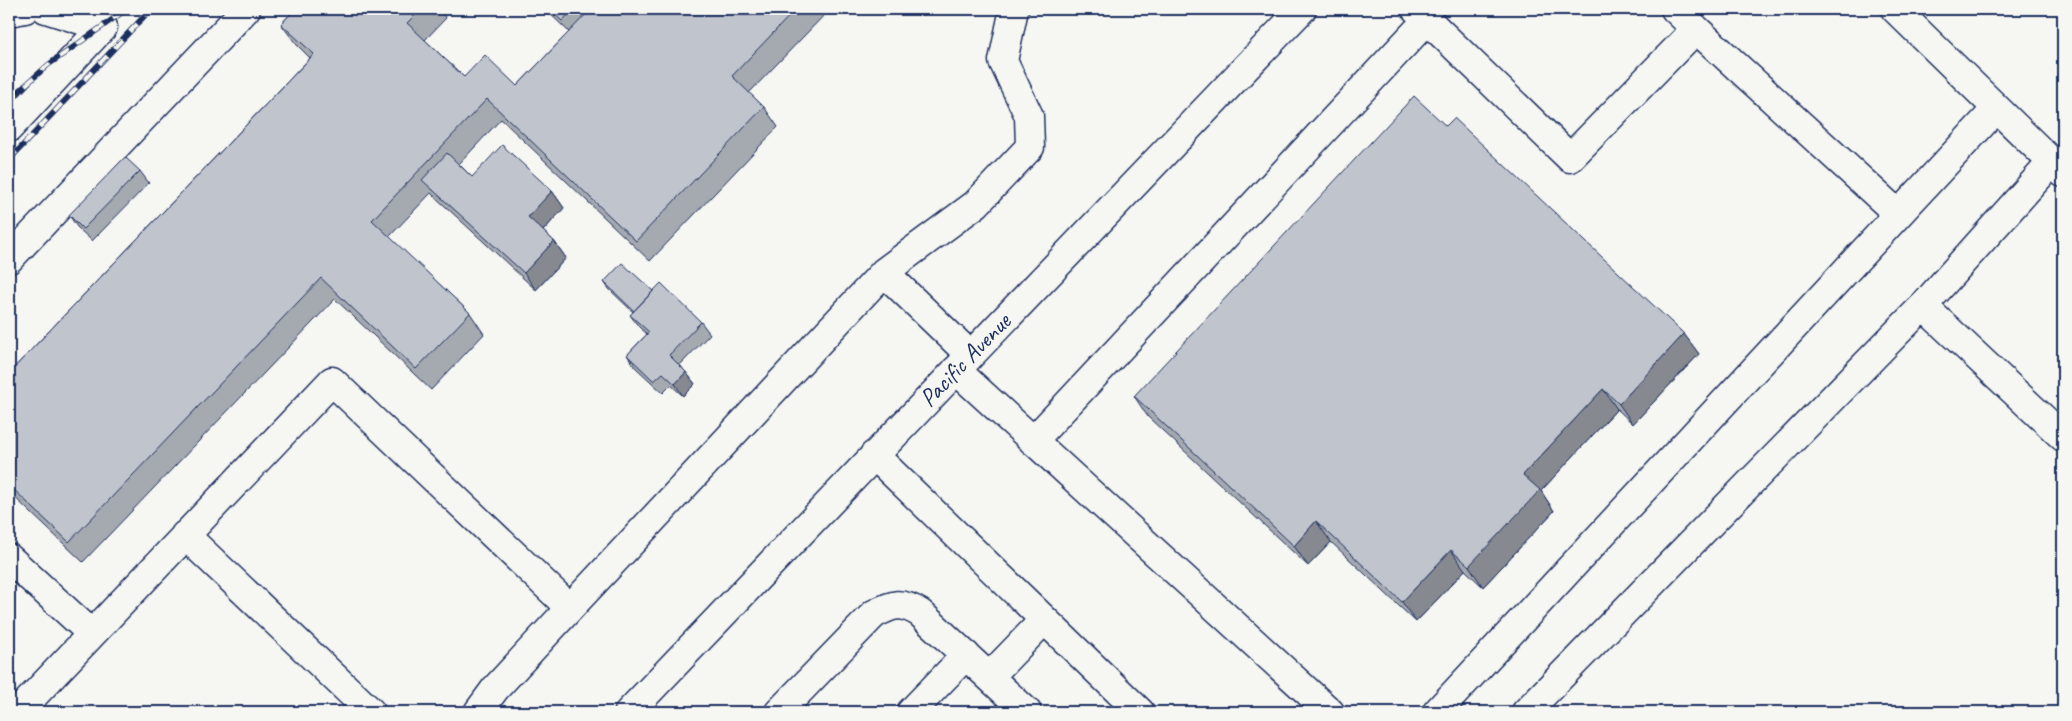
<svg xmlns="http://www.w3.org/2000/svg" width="2072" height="721" viewBox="0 0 2072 721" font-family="Caveat,sans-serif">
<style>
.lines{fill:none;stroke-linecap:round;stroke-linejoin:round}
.minor-casing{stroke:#1b2f5e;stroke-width:31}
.minor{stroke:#f6f6f2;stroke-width:28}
.rail-casing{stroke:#1b2f5e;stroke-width:5.5}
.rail{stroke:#f6f6f2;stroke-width:4;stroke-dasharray:11;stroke-linecap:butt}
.wall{fill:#a5a9b0;stroke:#1b2f5e}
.shaded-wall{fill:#868990;stroke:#1b2f5e}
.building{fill:#c0c4cd;stroke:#1b2f5e}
.labels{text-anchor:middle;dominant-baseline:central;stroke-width:4;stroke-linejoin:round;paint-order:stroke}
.street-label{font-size:25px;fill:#1b2f5e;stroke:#f6f6f2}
</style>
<rect width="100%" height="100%" fill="#f6f6f2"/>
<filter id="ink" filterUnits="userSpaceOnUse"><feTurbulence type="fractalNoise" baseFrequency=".02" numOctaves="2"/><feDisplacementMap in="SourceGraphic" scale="10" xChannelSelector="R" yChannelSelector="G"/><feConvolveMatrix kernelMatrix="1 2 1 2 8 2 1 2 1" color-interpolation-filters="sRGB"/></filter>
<g filter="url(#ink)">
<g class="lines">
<defs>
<path id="minor" d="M1416,9L1570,158L1696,29L1898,214
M1675,9L1696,29
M1895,9L2063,173
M9,12L25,9
M9,128L103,27L46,9
M2052,162L1923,306L2063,437
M9,259L246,9
M884,272L970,355
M956,370L1330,712
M1033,441L1427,20
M874,455L1140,712
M185,535L371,712
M9,558L92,634
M570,608L884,272L976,204L1030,147L1029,116L1003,61L1014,9
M990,676L1044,620
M18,712L332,381L570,608L495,689L478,712
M629,712L1302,9
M779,712L874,614C893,604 901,601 920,613L1027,712
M911,712L966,655
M1437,712L1996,109
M1526,712L1923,306"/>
</defs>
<!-- minor casing -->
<use href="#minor" class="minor-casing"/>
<!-- minor -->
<use href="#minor" class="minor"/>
<defs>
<path id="rail" d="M9,100L48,65L127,9
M9,160L151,9"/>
</defs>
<!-- rail casing -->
<use href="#rail" class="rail-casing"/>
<!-- rail -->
<use href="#rail" class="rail"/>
</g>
<!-- wall -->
<path class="wall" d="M295,9H439L446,18L425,40L464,77L517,86L569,32L545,9H830L749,93L764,107L778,127L650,261L501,119L459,164L472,177L552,191L564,208L543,231L554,241L566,258L536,290L434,196L431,193L389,237L470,313L484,334L431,390L335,299L83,562L9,492V373L310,58L296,44L281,24Z
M1446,126L1684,334L1699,354L1633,424L1617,409L1541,491L1554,511L1483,587L1465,570L1416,622L1331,542L1308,566L1148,417L1134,396Z
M140,171L149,183L92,241L77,227L69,215Z
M604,282L653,291L701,322L710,334L680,365L695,384L683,396L671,385L663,393L635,367L627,355L647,334L639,327L630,315L633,312L609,289Z"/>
<!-- shaded-wall -->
<path class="shaded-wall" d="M552,191L564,208L540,234L528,217Z
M554,241L566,258L536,290L524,273Z
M1684,334L1699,354L1633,424L1619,404Z
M686,372L695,384L683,396L675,384Z
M1603,389L1617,409L1541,491L1554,511L1483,587L1469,566L1523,475Z
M1316,521L1331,542L1308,566L1294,546Z
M1451,550L1465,570L1416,622L1402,602Z"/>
<!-- building -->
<path class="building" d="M295,9H421L407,23L464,77L485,55L517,86L591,9H796L732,76L764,107L636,241L487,99L372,220L470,313L416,369L321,278L69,542L9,485V373L314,54L281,24Z
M549,9H574L562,21Z
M1414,96L1446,126L1454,118L1684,334L1619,404L1603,389L1523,475L1540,490L1469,566L1451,550L1402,602L1316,521L1294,546L1134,396Z
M502,145L552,191L528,217L554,241L524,273L422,180L447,153L472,177Z
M125,157L140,171L83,229L69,215Z
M622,263L653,291L634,311L604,282Z
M661,283L701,322L669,355L686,372L675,384L663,373L654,381L627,355L649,332L630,315Z"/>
</g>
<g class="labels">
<!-- street labels -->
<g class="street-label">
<text transform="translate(965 360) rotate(-46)">Pacific Avenue</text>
</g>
</g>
<!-- margin -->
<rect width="2072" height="721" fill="none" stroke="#f6f6f2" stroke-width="30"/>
<rect x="15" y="15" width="2042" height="691" fill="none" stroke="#1b2f5e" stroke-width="2" filter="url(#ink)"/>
</svg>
